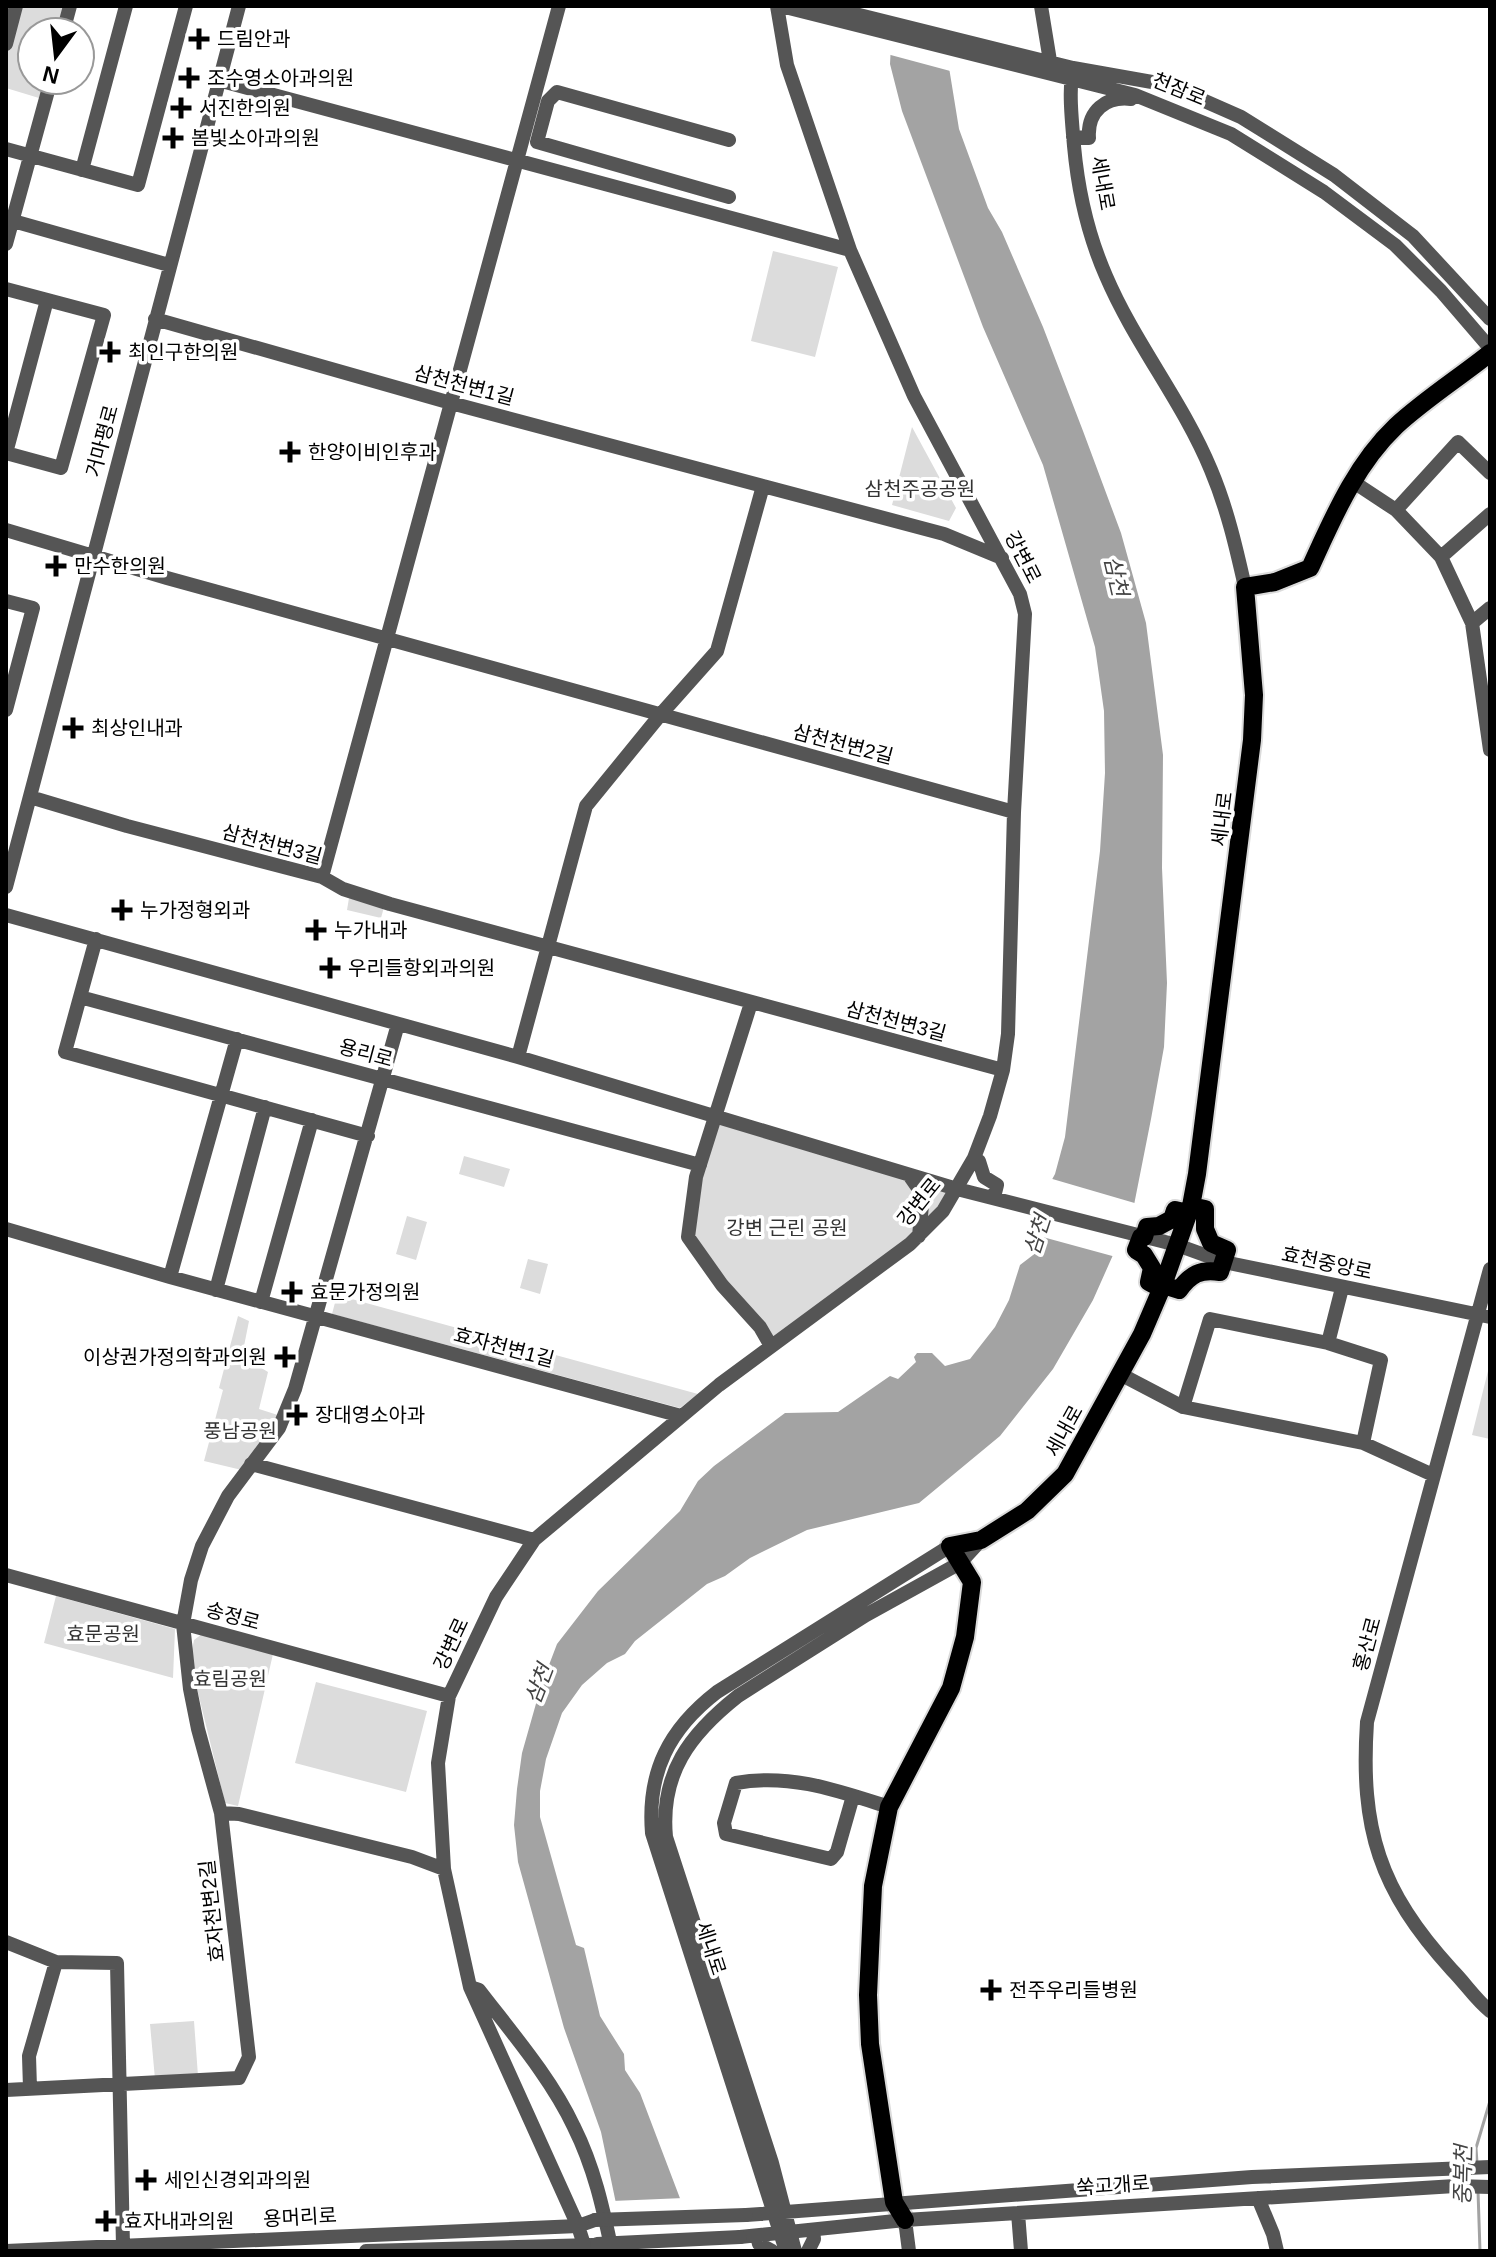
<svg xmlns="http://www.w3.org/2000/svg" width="1496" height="2257" viewBox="0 0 1496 2257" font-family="Helvetica,'Noto Sans KR',sans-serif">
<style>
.green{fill:#dcdcdc}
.water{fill:#a3a3a3}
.pier{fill:#fff}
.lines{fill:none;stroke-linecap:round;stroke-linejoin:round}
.stream{stroke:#a3a3a3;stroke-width:3}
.major-casing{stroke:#dbdbdb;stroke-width:22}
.minor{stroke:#555;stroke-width:14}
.major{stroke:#000;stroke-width:18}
.minor-bridge{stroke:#555;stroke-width:14}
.poi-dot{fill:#000;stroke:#fff;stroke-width:3}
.labels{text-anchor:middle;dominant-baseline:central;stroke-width:7;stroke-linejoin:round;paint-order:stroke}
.poi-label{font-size:20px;fill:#000;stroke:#fff;text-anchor:start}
.street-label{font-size:20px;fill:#000;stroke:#fff}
.park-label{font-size:20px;fill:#333;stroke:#fff}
.water-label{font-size:22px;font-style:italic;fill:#444;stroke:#fff}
</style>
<rect width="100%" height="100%" fill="#fff"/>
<!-- green -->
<path class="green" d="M19,6H64L57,32H32V80H44L39,98L6,88V55Z
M773,251L838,267L815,357L751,341Z
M912,427L956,508L949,521L892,505Z
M349,898L384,907L381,918L347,910Z
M715,1116L957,1189L943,1211L771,1346L688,1237Z
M464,1156L510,1169L504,1187L459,1174Z
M407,1216L427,1222L416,1260L396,1254Z
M528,1259L548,1264L540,1294L520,1288Z
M337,1295L698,1394L680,1408L332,1314Z
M238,1316L249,1321L242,1356L268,1372L259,1409L284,1417L246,1471L204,1461L223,1390L219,1388Z
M1490,1363V1439L1472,1435Z
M56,1596L175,1629L173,1678L44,1643Z
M202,1634L273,1654L238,1806L225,1803L190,1660L194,1640Z
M316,1682L427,1711L406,1792L295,1763Z
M194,2021L198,2076L155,2079L150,2024Z"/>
<!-- water -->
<path class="water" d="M893,6H939L959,129L988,208L1002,232L1043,327L1083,431L1121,533L1146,623L1163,755L1162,868L1167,983L1164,1047L1151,1119L1133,1210L1093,1300L1053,1369L1000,1436L919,1503L807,1530L750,1558L725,1576L707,1584L635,1641L625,1654L607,1663L582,1685L562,1713L546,1759L540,1791V1817L576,1945L584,1948L600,2016L624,2054L625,2070L640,2093L700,2251H626L601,2132L564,2028L518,1862L514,1825L517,1789L522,1753L541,1686L557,1644L598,1591L680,1511L698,1481L714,1466L785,1413L838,1412L890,1376L898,1379L916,1362L914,1357L917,1353H932L945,1366L970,1359L995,1327L1009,1300L1020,1265L1037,1252L1044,1236L1036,1209L1055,1174L1065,1137L1100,851L1105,773L1104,711L1095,647L1043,465L983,327L902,111L890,64Z"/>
<!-- pier -->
<path class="pier" d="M889,6H943L954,72L887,54Z
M1049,1178L1138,1204L1116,1257L1039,1236L1032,1208Z
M684,2198L704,2251H622L612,2201Z"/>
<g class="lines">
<!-- stream -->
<path class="stream" d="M1477,2163L1476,2148L1490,2101
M1478,2191L1480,2251"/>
<defs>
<path id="major" d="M1141,1237L1136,1250L1144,1255L1152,1268L1149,1282L1162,1289
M1144,1237L1147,1227L1159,1226L1172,1219L1175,1210L1188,1213
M1163,1285L1179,1290C1191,1274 1200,1269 1220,1272L1227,1250L1211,1243L1205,1229V1209L1191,1206
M905,2220L894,2202L870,2044L868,1995L873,1886L889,1807L951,1688L965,1637L972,1582L950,1546L981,1540L1027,1511L1065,1474L1142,1334L1163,1285L1191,1206L1197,1174L1252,740L1254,695L1245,587L1275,582L1310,568C1333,518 1355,465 1396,426C1424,400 1460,377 1490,353"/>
</defs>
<!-- major casing -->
<use href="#major" class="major-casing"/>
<!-- minor -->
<path class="minor" d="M781,6L1135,95L1231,134L1324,192L1395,245L1441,291L1490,348
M823,6L1073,68L1152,82L1191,95L1241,117L1334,175L1413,236L1490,319
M1041,6L1050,61
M63,32L70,6
M6,44L16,6
M1072,72C1069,96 1072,122 1074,146C1078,190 1088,235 1106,276C1135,344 1183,402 1211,470C1227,508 1236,547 1245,587
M218,80L850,250
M1073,137L1089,138C1087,111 1106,96 1131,99
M729,140L557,92L548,101L537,142L729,197
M6,149L138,185L186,6
M82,170L126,6
M6,219L169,265
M6,244L51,80
M6,289L104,315L61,468L6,453
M155,319L451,403L944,534L1002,558
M6,453L47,300
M1352,481L1396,510L1441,557L1472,623L1490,750
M1396,510L1458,442L1490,473
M6,530L167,578L1014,812
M1441,557L1490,514
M6,601L33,608L6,710
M1472,623L1490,608
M30,797L127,826L322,877L343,889L390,904L1003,1070
M322,877L559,6
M6,887L239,6
M6,915L518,1057L957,1189L1177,1245L1224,1262L1490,1317
M96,939L80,997L700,1165
M80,997L65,1052L368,1136
M751,1003L696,1177L688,1237L722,1285L760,1327L771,1346
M518,1057L586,806L661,714L717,651L763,486
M974,1158L979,1161L984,1177L997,1185L994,1197
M909,1175L923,1195L919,1236
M6,1229L170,1277L681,1416
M1490,1269L1367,1722C1360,1829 1379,1890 1452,1970C1465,1983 1476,2000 1490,2011
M170,1277L237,1039
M216,1290L265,1107
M261,1302L312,1120
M1328,1343L1342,1288
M1120,1374L1183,1407L1363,1443L1433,1475
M1183,1407L1210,1319L1328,1343L1381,1360L1363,1443
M251,1464L534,1540
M6,1575L449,1696
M853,1796L837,1852L831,1859L726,1834L724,1823L736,1783C790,1773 839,1791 889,1807
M221,1813L239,1814L412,1857L444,1869
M6,1942L56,1962L117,1963L123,2246L121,2251
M473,1988L479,1990C512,2033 551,2078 574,2127C594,2167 603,2208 612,2251
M30,2088L29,2056L56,1962
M6,2090L239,2078L249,2057L221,1813L198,1729L190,1689L183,1624L191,1580L202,1546L228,1496L279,1428L295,1389L398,1024
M1258,2198L1273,2234L1277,2251
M1018,2213L1021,2251
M746,2215L1252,2177L1490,2167
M905,2220L909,2251
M757,2236L759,2244L772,2251
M740,2237L905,2220L1455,2186L1490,2187
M6,2251L578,2226L595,2220
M366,2251L593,2245
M586,2251L578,2226L470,1987L444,1869L438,1763L449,1696L496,1597L534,1540L719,1385L910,1244L943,1211L974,1158L990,1116L1003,1070L1008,1034L1014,812L1025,614L1020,594L914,396L850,250L787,65L777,6
M786,2251L652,1833C647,1772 669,1729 717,1692L950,1546
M795,2251L772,2163L666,1837C660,1773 690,1734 738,1696L866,1615L960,1563L981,1540
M808,2251L814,2239L813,2230"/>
<!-- major -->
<use href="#major" class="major"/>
<!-- minor-bridge -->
<path class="minor-bridge" d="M595,2220L746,2215
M597,2244L740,2237"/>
</g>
<!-- markers -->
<g class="poi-dot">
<path d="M195 27h8v8h8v8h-8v8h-8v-8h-8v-8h8z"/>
<path d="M185 66h8v8h8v8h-8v8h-8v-8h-8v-8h8z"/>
<path d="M177 96h8v8h8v8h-8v8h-8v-8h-8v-8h8z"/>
<path d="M169 126h8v8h8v8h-8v8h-8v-8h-8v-8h8z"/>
<path d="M106 340h8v8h8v8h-8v8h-8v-8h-8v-8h8z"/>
<path d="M286 440h8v8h8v8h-8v8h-8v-8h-8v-8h8z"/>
<path d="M52 554h8v8h8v8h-8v8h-8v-8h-8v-8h8z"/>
<path d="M69 716h8v8h8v8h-8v8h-8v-8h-8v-8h8z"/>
<path d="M118 898h8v8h8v8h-8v8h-8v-8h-8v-8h8z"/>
<path d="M312 918h8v8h8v8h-8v8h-8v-8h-8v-8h8z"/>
<path d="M326 956h8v8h8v8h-8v8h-8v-8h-8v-8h8z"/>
<path d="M288 1280h8v8h8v8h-8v8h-8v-8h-8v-8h8z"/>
<path d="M281 1345h8v8h8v8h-8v8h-8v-8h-8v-8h8z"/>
<path d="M293 1403h8v8h8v8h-8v8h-8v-8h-8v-8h8z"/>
<path d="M987 1978h8v8h8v8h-8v8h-8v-8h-8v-8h8z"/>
<path d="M142 2168h8v8h8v8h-8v8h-8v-8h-8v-8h8z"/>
<path d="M102 2209h8v8h8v8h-8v8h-8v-8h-8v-8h8z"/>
</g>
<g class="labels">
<!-- poi labels -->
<g class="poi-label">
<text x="217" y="39">드림안과</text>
<text x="207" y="78">조수영소아과의원</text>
<text x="199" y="108">서진한의원</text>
<text x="191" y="138">봄빛소아과의원</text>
<text x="128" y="352">최인구한의원</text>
<text x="308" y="452">한양이비인후과</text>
<text x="74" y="566">만수한의원</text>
<text x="91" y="728">최상인내과</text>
<text x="140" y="910">누가정형외과</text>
<text x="334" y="930">누가내과</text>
<text x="348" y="968">우리들항외과의원</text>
<text x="310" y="1292">효문가정의원</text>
<text x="267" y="1357" text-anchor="end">이상권가정의학과의원</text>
<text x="315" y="1415">장대영소아과</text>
<text x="1009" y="1990">전주우리들병원</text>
<text x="164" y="2180">세인신경외과의원</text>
<text x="124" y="2221">효자내과의원</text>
</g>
<!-- street labels -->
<g class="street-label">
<text transform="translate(1179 89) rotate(22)">천잠로</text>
<text transform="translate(1103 183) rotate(80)">세내로</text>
<text transform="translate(464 385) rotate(15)">삼천천변1길</text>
<text transform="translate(102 441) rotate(-75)">거마평로</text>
<text transform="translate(1023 557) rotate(63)">강변로</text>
<text transform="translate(843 744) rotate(15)">삼천천변2길</text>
<text transform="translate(1222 819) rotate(-83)">세내로</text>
<text transform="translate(272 844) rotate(15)">삼천천변3길</text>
<text transform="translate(896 1021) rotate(15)">삼천천변3길</text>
<text transform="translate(366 1053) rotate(15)">용리로</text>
<text transform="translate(919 1202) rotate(-51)">강변로</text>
<text transform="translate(1327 1263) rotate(12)">효천중앙로</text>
<text transform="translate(504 1347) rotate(15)">효자천변1길</text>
<text transform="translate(1064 1431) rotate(-61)">세내로</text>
<text transform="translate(233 1616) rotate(15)">송정로</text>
<text transform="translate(451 1644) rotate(-65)">강변로</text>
<text transform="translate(1367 1644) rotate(-75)">홍산로</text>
<text transform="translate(212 1911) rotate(-96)">효자천변2길</text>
<text transform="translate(711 1948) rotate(72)">세내로</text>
<text transform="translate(1113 2185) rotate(-4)">쑥고개로</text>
<text transform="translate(300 2217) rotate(-3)">용머리로</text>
</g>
<!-- park labels -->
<g class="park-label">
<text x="920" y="489">삼천주공공원</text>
<text x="787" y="1228">강변 근린 공원</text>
<text x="240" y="1431">풍남공원</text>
<text x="103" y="1634">효문공원</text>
<text x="230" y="1679">효림공원</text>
</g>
<!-- water labels -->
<g class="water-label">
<text transform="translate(1116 576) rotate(77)">삼천</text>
<text transform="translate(1037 1235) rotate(-72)">삼천</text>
<text transform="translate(539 1684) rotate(-69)">삼천</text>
<text transform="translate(1463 2175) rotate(-89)">중복천</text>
</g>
</g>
<!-- border -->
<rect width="1496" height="2257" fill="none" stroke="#000000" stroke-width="16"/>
<!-- north arrow -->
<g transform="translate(56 56) rotate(195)"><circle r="38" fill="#ffffff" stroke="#999999" stroke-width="2"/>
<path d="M0-6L14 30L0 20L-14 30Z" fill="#000000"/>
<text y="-12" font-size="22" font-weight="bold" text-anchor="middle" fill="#000000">N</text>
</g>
</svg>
